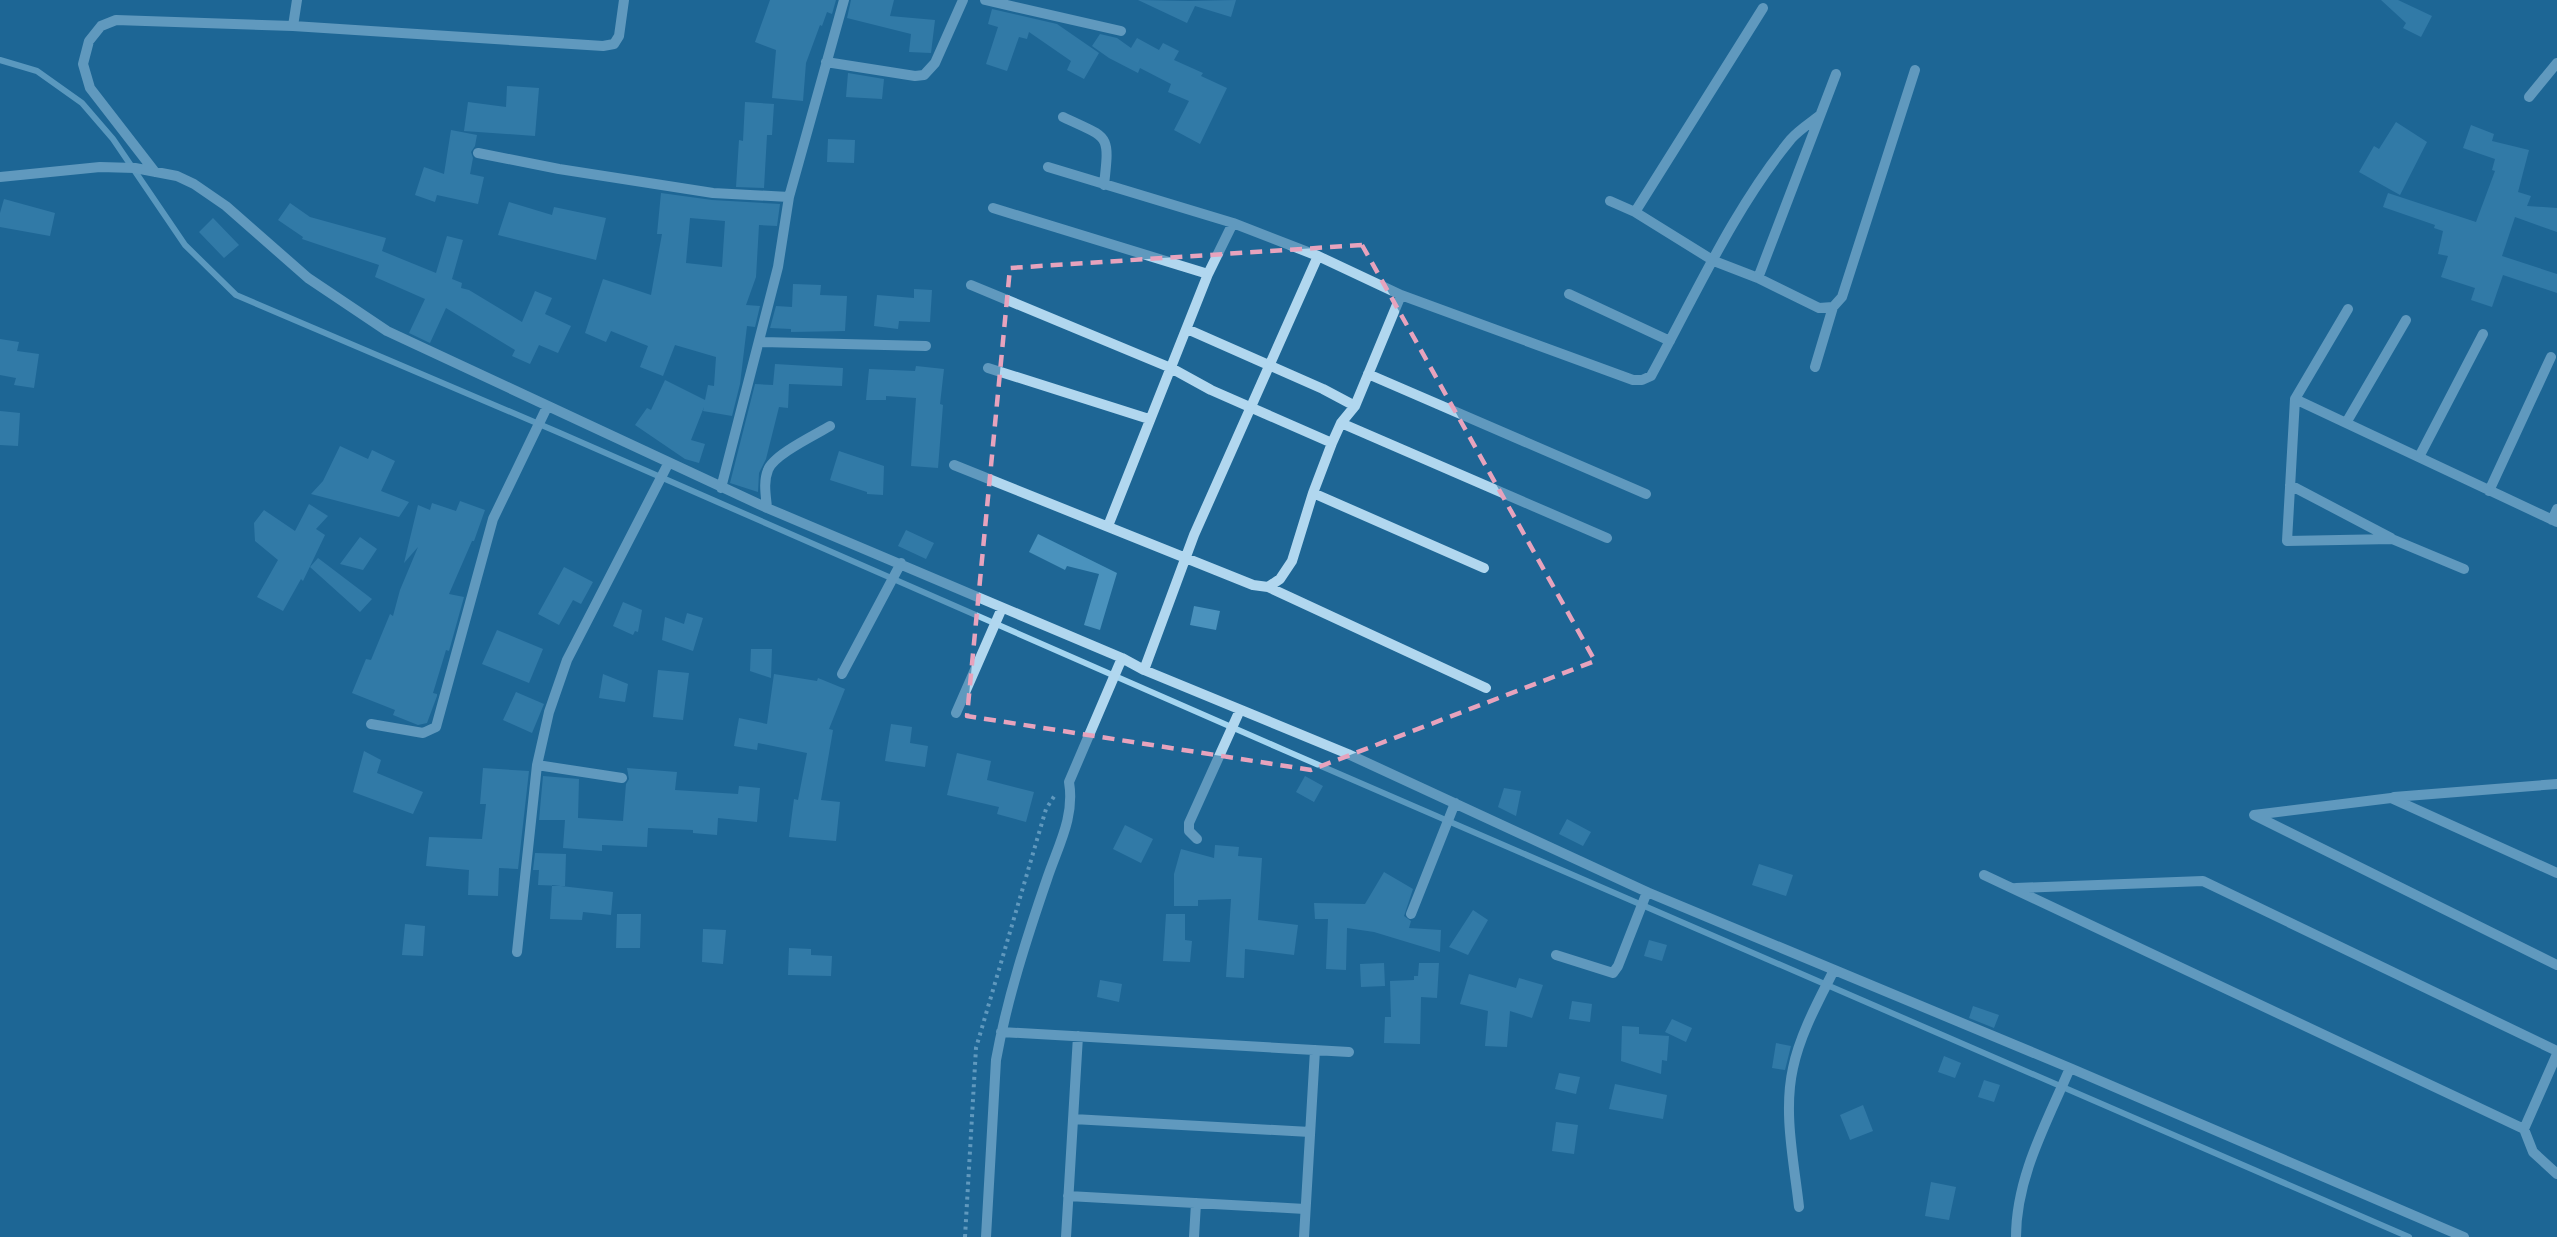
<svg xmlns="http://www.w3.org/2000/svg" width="2557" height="1237" viewBox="0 0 2557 1237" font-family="Figtree,sans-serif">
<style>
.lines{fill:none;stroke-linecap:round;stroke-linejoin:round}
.stream{stroke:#a4d5f0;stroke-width:6}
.building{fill:#4a92bd;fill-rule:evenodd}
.path{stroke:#b1d7ef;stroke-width:4;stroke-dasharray:3 4.5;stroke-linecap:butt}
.minor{stroke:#b1d7ef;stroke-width:10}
.marked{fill:none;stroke:#e7a3bd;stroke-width:4.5;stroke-dasharray:12 8;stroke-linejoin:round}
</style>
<rect width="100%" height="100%" fill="#1e6695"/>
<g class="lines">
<!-- stream -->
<path class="stream" d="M0,60L37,71L82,103L113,139L185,245L236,295L560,433L1284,750L2409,1237"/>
</g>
<!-- building -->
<path class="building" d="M770,0H836L832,14L827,12L822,26L820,25L806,63L803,101L772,98L776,50L755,42Z
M851,0H894L890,16L935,20L931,53L909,52L911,34L847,18Z
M1138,0L1189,1L1236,0L1231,17L1195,6L1187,23Z
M2381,0H2398L2432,16L2421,37L2403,28L2406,23Z
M992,9L1057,24L1099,53L1084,79L1067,70L1071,61L1029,32L1027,39L1019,37L1007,71L986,64L998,27L988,24Z
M1100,34L1117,38L1131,48L1137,38L1159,50L1163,43L1179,51L1174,60L1203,73L1201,76L1227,88L1200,144L1174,130L1189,101L1168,92L1171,84L1140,68L1138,73L1109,58L1092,46Z
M848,73L884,79L882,99L846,97Z
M507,86L539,88L535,136L464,131L468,102L506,107Z
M745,102L774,104L772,135H767L764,188L736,187L739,140L743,141Z
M2396,122L2427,142L2400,195L2359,172L2374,146L2379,149Z
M2471,125L2494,134L2492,141L2529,150L2518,192L2531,196L2527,206L2557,208V232L2515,217L2502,256L2557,274V293L2503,275L2492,307L2471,300L2475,288L2441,277L2448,256L2438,254L2443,231L2434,228L2435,225L2383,207L2388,193L2476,222L2495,171L2492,170L2495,159L2463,148Z
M451,130L477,135L475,146L471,152L473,158L470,174L484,177L478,204L437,195L435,202L415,195L424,167L444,174Z
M828,139L855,140L854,163L827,162Z
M661,193L712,200L780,204L777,226L759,225L756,277L746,305L760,306L755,327L747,326L740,384L732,416L703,411L704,407L691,440L705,444L699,463L685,459L635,425L647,408L651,410L665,380L705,400L708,385L714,386L716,357L675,345L663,376L640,367L648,346L611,331L606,342L585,333L603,279L651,295L662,234H657ZM690,218L725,221L722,267L686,263Z
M4,199L55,213L50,236L0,227V213Z
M509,202L552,215L554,207L606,218L596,260L498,235Z
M290,203L310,217L386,238L382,251L436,273L447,236L463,240L452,279L462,283L461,288L469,290L522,322L535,291L552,298L545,314L571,326L558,353L539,345L530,364L512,356L515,350L446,308L430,343L409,333L425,299L375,277L379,265L302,239L303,237L278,220Z
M213,218L239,245L224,258L199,232Z
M793,284L821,285L820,295L847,296L845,331L791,332V329L770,328L776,306L792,307Z
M914,289L932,290L930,322L899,321L898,329L874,326L877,295L914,298Z
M0,339L19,342L17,351L39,354L34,388L14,385L16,378L0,375Z
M775,364L843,368L842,386L789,384L788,408L779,407L766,459L759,473L758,492L730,483L755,384L773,385Z
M916,366L944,369L940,404L943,405L938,468L911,466L916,398L886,396V400H866L869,369L915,371Z
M0,411L20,413L18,446L0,445Z
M340,446L368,459L372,450L395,461L381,491L409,502L399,517L311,494L323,481Z
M839,451L884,466L883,495L867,494V492L830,480Z
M460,501L485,510L474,541H472L449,594L464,597L449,651L446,650L433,693L437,694V696L427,723L418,725L393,715L395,710L352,693L366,659L371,660L390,614L393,616L400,590L418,547L404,563L418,505L430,510L432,503L456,511Z
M309,504L328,516L316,529L325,535L303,581L301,579L283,611L257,597L278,560L255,541L254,523L264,510L295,531Z
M906,530L934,543L926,559L898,546Z
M1038,534L1117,573L1100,630L1084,625L1099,574L1067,566L1065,570L1029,552Z
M360,537L377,549L363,570L340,564Z
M318,558L372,599L360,612L310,567Z
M564,567L593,582L581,604L573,600L559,625L538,614Z
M623,602L642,610L638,632L635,631L633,635L613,626Z
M1194,606L1220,611L1216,630L1190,625Z
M687,613L703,618L693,651L662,640L665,617L684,624Z
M497,630L543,649L529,683L482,664Z
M751,649H772L771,678L750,671Z
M658,670L689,673L683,720L653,717Z
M603,674L628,684L625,702L599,698Z
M774,674L817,681L818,678L845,689L829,729L833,730L821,800L840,802L836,841L789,837L794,799L798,800L807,753L758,743L757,750L734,746L739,718L767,724Z
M516,692L544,704L532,733L503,720Z
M891,724L912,727L910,743L928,746L925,767L885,761Z
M364,751L381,760L377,773L423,792L413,814L353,792Z
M957,753L991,761L987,780L1034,792L1026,822L997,814L999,807L947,795Z
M483,768L529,771L518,869L499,868L498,896L468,895L469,870L426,866L429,837L482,839L486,804H480Z
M627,768L677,772L675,790L738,794L739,786L760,788L757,822L718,818L717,835L693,833V830L648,828L647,847L602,845V851L563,848L565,820H539L543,776L579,779L578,818L623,821L626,784L629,779Z
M1305,776L1323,786L1314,802L1296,792Z
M1504,788L1521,791L1516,816L1498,807Z
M1567,819L1591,832L1583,846L1559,834Z
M1125,825L1153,839L1141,863L1113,849Z
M1215,845L1239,847L1238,856L1262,858L1258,920L1298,925L1294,955L1245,949L1244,978L1226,977L1231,899L1198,900V906H1174V874L1181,849L1214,858Z
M535,853L566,854L565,886L538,885L539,870H533Z
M1759,864L1793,875L1786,896L1752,885Z
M1384,872L1413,889L1404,916L1411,921L1409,928L1441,930L1440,952L1374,932L1347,928L1346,970L1326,969L1328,919H1315L1314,903L1365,904Z
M552,885L613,892L611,915L583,912L582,920L550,919Z
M1473,910L1488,920L1468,955L1449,947Z
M617,914H641L640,948H616Z
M1166,914H1185V940L1192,941L1190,962L1163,961Z
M405,924L425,926L423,956L402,955Z
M703,929L726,930L723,964L702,962Z
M1649,940L1667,945L1662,961L1644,956Z
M789,948L811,949V955L832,956L831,976L788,975Z
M1384,963L1385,986L1361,987L1360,964Z
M1419,963H1439L1437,998L1421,997L1420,1044L1384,1043L1385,1017H1391L1390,981L1414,980V976H1418Z
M1469,974L1516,988L1519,978L1543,985L1532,1018L1510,1011L1507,1047L1485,1046L1488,1011L1460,1004Z
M1100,980L1122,984L1119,1002L1097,997Z
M1572,1001L1592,1004L1590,1022L1569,1019Z
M1973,1006L1999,1015L1994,1028L1969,1018Z
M1672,1019L1692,1028L1686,1042L1665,1032Z
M1622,1026L1639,1027V1034L1669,1036L1667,1061L1662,1060L1661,1074L1621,1061Z
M1776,1043L1791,1046L1785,1070L1772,1068Z
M1944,1056L1961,1063L1955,1078L1938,1072Z
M1559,1073L1580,1077L1576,1094L1555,1089Z
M1984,1080L2000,1085L1994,1102L1978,1097Z
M1615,1084L1667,1095L1663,1119L1609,1109Z
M1863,1105L1873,1131L1850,1140L1840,1115Z
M1556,1122L1578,1125L1574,1154L1552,1151Z
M1931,1182L1956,1187L1949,1220L1925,1216Z"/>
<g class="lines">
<!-- path -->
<path class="path" d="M965,1237L976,1048L1046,809L1055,795"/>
<!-- minor -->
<path class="minor" d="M985,0L1121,31
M293,26L603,46L614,44L619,36L624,0
M826,62L915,76L924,75L935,63L963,0
M2529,97L2557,63
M1063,117C1109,139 1110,132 1104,185
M478,153L559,169L713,193L789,197
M1048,167L1233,223L1318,256L1194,535L1144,670
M155,172L90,88L83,64L89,41L101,26L116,20L293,26L297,0
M0,177L100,167L135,168L177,176L194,184L226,206L308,278L387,331L767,508L1122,658L1144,670L1348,754L1647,892L2070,1068L2464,1237
M1610,201L1635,212L1714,261L1758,278L1819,308L1833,307L1842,297L1915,70
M993,208L1208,274
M1635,212L1763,8
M1758,278L1836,74
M971,285L1171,368L1211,390L1332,443
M1569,294L1670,341
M1401,295L1633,380H1642L1651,376C1694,298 1734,208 1791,139C1799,130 1810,123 1819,116
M2348,309L2295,399L2557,522
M1187,329L1323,389L1355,406
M759,342L926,346
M1815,367L1833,307
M988,368L1149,419
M1368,374L1646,494
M2295,399L2287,541L2392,539L2464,569
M1341,423L1607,538
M2346,423L2406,320
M2419,457L2483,334
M954,465L1253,585L1268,587L1280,579L1292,561L1313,493L1332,443L1341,423L1355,406L1401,295L1318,256
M2290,485L2391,538
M721,488L778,267L789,197L844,0
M2489,491L2551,357
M1313,493L1484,568
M767,508C766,496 763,482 768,470C773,455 815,435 830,426
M2552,520L2557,509
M1108,526L1208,274L1233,223
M1268,587L1486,688
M842,674L901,563
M956,713L1002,608
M371,724L423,733L436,727L493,519L547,407
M537,765L622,778
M2394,797L2557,784
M1197,839L1189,831V823L1240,710
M2557,873L2391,798L2254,815L2557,965
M1984,875L2524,1129L2557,1054
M2016,888L2203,881L2557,1051
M1411,914L1455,803
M517,952L537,765L549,712L567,660L668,464
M1556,955L1613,973L1618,966L1647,892
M1001,1032L1349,1052
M1073,1119L1310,1132
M2524,1129L2533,1152L2557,1174
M1068,1196L1305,1209
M1799,1207C1794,1162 1783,1112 1793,1068C1800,1034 1819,1000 1834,970
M986,1237L996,1060C1007,999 1027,937 1047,879C1058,846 1075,817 1069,782L1122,658
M1066,1237L1078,1036
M1194,1237L1196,1203
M1304,1237L1315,1050
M2016,1237C2016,1177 2047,1122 2070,1068"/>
</g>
<!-- marked area -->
<path d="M0 0H2557V1237H0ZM1362,245L1595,661L1311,770L967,716L1010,268Z" fill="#1e6695" fill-opacity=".55" fill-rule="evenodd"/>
<path class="marked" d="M1362,245L1595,661L1311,770L967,716L1010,268Z"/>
</svg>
